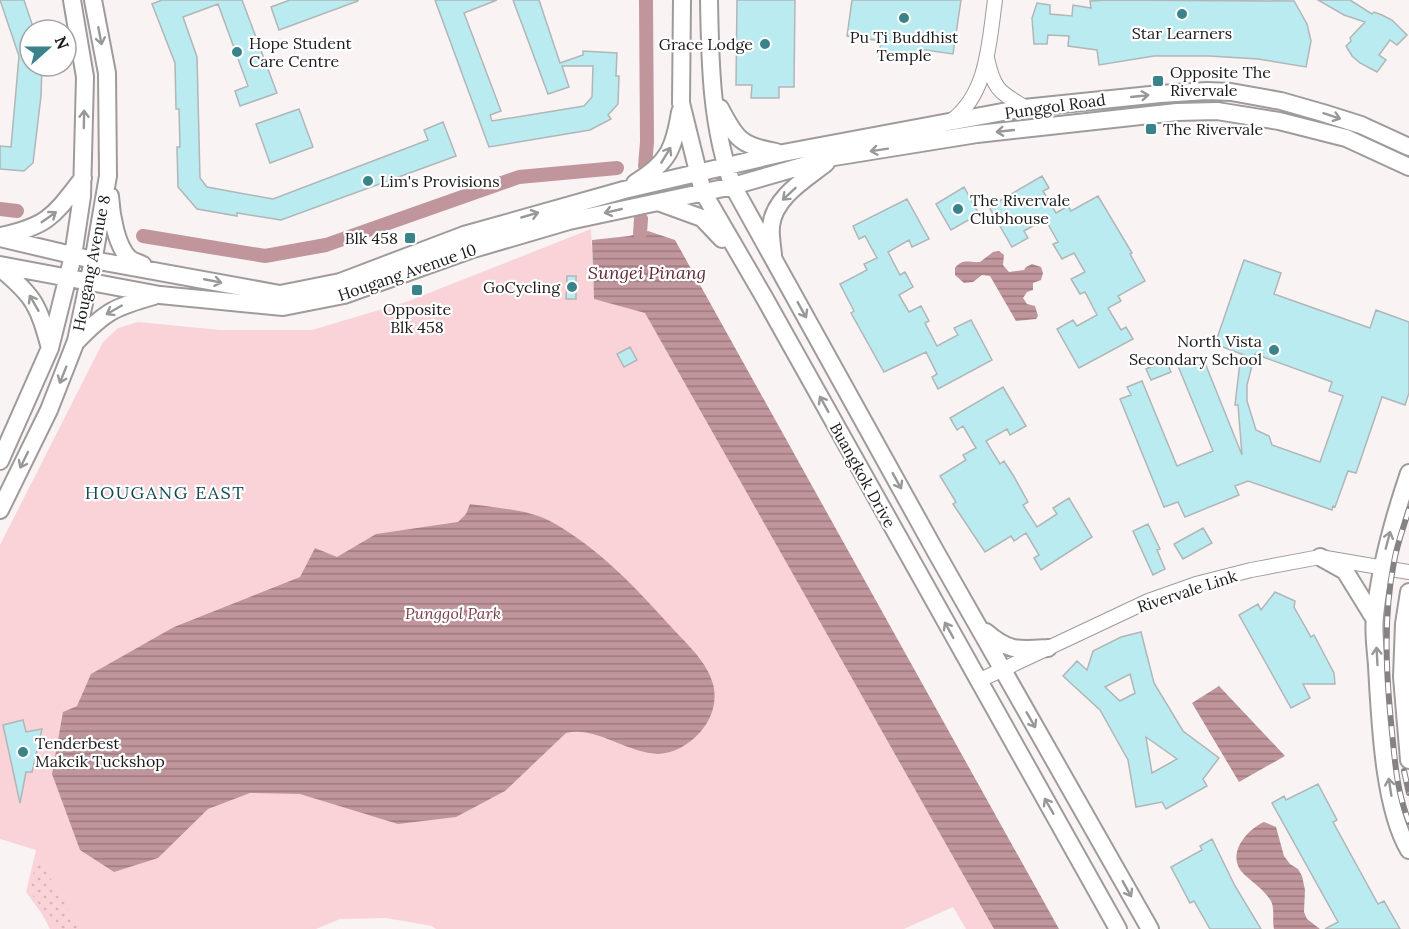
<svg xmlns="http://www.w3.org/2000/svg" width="1409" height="929" viewBox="0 0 1409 929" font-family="Lora,serif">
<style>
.park{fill:#f9d3d8}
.garden{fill:url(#garden-dots)}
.water{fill:url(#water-rules)}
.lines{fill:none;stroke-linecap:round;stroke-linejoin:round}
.canal{stroke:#c0969c;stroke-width:14}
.building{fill:#b9ebf0;stroke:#b1b6b7;stroke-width:1.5;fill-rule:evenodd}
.minor-casing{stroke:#a09b9b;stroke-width:16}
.major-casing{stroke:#a09b9b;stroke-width:20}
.minor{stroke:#fff;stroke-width:14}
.major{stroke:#fff;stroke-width:16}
.rail-casing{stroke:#868283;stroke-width:6}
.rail{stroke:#fff;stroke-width:4;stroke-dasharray:11;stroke-linecap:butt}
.oneway{stroke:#999898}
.poi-dot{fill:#3b838a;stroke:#fff;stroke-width:2}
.labels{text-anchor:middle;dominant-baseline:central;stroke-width:4.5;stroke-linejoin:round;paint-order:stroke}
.poi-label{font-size:16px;fill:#1c1a1b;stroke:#fff;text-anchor:start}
.street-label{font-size:16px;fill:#1c1a1b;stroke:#fff}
.park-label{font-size:16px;font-style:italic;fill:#7a404b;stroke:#fff}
.water-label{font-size:18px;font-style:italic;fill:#612a35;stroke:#fff}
.neighbourhood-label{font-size:18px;letter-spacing:1.5px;fill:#0f4d53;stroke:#fff}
</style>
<defs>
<pattern id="garden-dots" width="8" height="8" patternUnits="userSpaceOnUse" patternTransform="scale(1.5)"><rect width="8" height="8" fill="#f9d3d8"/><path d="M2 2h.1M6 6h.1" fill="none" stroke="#d5b5b9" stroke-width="1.8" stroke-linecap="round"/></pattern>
<pattern id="water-rules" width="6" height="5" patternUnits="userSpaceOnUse" patternTransform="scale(1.5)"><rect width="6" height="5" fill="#c0969c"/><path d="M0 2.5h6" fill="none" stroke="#9b7a7e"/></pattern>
</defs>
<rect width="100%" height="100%" fill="#f9f3f4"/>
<!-- park -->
<path class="park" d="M591,229L594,299L645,312L994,929H966L953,907L904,929H436L432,926L386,918L340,919L316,929H50L42,914L26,892L36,850L0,839V545L103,342L118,328L138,322L220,330H312L406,302Z"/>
<!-- garden -->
<path class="garden" d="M37,859L53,882L79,929H54L45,912L29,891Z"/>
<!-- water -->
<path class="water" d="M648,231L675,240L1059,929H994L645,313L594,299L592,240L629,236Z
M999,251L1004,255L1003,265L1009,272L1024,270L1026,267L1032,264L1041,267L1043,273L1041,280L1033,283V290L1027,292L1023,298L1027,304L1035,306L1038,316L1036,319L1016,321L990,276L982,275L973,282L964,283L955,275V268C963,258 969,263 980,262L993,252Z
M470,504C495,508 527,509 550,521C598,547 637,589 673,629C688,645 707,662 713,684C720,711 703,736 680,748C642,769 604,724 566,733L505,791L456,817L398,824L300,794L250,793L208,809L158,858L114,872L80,850L52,774L63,712L77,706L91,674L174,627L300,577L315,548L337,557L376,534L458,522L466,514Z
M1219,686L1285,756L1239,782L1192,703Z
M1264,822L1276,827L1284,856L1290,864L1298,869L1302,876L1305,890L1304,912L1307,919L1320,929H1274C1272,920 1275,909 1271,901C1264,889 1250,881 1241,871C1227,852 1248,829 1264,822Z"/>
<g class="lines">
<!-- canal -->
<path class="canal" d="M645,166L647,142L646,0
M0,209L17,211
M640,233L641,219
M143,236L265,256L326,245L519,177L617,168"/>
</g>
<!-- building -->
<path class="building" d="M0,0H24L34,30H30V66H42L41,96L33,163L24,171L0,169V146L11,147L19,56Z
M162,0H242L277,93L240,106L235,91L248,86L218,4L183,17L197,57L200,178L207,187L273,199L428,140L424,130L443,122L456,156L281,220L237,213V216L197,209L178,187L177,147H180L179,109H176L175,63L152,4Z
M290,0H358V1L279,30L271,7Z
M435,0H497L464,13L501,111L490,115L492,121L584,106L592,97L593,66H562L569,87L548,94L513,0H539L560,63L583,55V51L617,53L616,76H619L618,104L608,115L611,119L590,130L489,147Z
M737,0H795L794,87H779V98H751L752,85H736Z
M852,0H961L953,54L919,49L918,62L879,56L881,41L847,36Z
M1108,0L1294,1L1307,24L1311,41L1306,67L1258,59L1209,56H1154L1099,65L1097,50L1068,46L1069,36L1048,35L1047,44H1034L1032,18L1037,3L1050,5V14L1072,16L1073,5L1091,8L1090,1Z
M1318,0H1350L1372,14L1374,12L1382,15L1392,20L1407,35L1397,45L1390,40L1379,55L1386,60L1377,72L1360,63L1352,56L1346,46L1351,41L1350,38L1365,22L1344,15Z
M299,109L313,147L270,163L256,124Z
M1042,176L1049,188L1043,191L1056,213L1068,206L1071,211L1098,196L1132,253L1130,254L1145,281L1118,296L1121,301L1108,308L1121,330L1126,327L1133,339L1079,368L1057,329L1073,320L1077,326L1097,315L1085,292L1080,294L1071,279L1085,272L1074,253L1062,259L1053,244L1058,242L1045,219L1024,231L1028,238L1012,247L989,207Z
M964,187L979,214L951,230L936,204Z
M907,199L929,239L912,247L909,240L888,252L900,275L905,272L913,287L899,295L909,312L921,306L929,321L925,323L937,346L958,335L954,328L971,320L992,360L938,389L932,377L937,374L926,352L884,372L851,313L854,311L840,284L867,270L864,264L877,258L865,236L859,239L853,226Z
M1244,260L1281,273L1274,294L1370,328L1376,310L1409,322V393L1405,405L1382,397L1356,473L1348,471L1335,507L1333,506L1332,510L1248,481L1235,486L1239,495L1185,517L1178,502L1164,507L1120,399L1131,395L1127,387L1142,381L1177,466L1213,451L1178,366L1193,360L1195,367L1205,363L1242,455L1238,405H1235L1240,362L1244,355L1215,344ZM1255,354L1332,382L1329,391L1343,396L1320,462L1272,445L1269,436L1256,430L1247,401V385Z
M567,276H576V299H566Z
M630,347L637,360L624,367L617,354Z
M1166,361L1171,372L1151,380L1146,369Z
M1003,387L1026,426L1010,435L1007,429L986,441L1000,464L1004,461L1013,475L1028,502L1023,505L1037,527L1057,514L1053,508L1069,498L1092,537L1041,570L1034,558L1039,555L1026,533L1014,541L1011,536L985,552L953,504L956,502L940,476L966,460L963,455L976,448L963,426L957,430L950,418Z
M1148,524L1160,549L1157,550L1165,569L1153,575L1133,531Z
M1203,528L1212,543L1183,559L1174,544Z
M1275,592L1295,601L1294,607L1311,637L1314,635L1334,673L1335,684H1303L1310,698L1291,708L1239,615L1258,604L1261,610Z
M1141,632L1154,683L1183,731L1219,758L1203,779L1207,786L1166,809L1162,802L1136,807L1128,760L1100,710L1063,676L1077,661L1087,670L1093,651L1121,637ZM1130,674L1135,693L1120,701L1105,687ZM1146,737L1177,759L1152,773Z
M23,720L26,732L42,729L32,772H26L20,803L3,725Z
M1318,784L1337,820L1333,822L1378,904L1384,901L1400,929H1325L1338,922L1272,803L1284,796L1286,800Z
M1212,839L1235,886L1261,929H1210L1194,901L1190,903L1171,867L1202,850L1200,846Z"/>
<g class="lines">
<defs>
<path id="minor" d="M987,58C994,91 1000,92 1026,108
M951,121C988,94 989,42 995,0
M978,681L1148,601L1196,584L1251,570L1320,557L1409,572"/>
<path id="major" d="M682,0L681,103L703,192L764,297L1118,929
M709,0C710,62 711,127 733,186L937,554L1150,929
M720,108C736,139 741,146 776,152
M635,183C668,163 674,149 680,112
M110,196C111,213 116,247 130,259C134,262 140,263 143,265
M658,202L702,218L722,239
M1,236C49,226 55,214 83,178
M0,238L93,260L280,294L340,282L464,235L624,190L783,153L1024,108L1160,94L1207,91L1231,92L1281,101L1323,113L1361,125L1409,147
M773,255C772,245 770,235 771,226C774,197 806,179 826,163
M0,265L160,295L283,307L344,295L470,250L569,221L733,186L834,157L977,134L1177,112L1217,111L1279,121L1346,138L1409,167
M0,268C35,297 38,305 50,348
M77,341C106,311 115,307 154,296
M0,461L50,348L73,256L82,196L85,77L72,0
M1409,473C1393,520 1380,566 1375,616C1373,632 1376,650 1377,666C1380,716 1383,807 1409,850
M0,510L49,410L76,341L95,251L108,176L107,73L93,0
M1320,557L1345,571L1374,618
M1409,592L1404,624L1402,677L1409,760
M986,632C1009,652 1019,650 1048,648"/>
</defs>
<!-- minor casing -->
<use href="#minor" class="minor-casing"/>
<!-- major casing -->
<use href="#major" class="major-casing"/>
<!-- minor -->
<use href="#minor" class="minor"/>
<!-- major -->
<use href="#major" class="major"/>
<defs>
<path id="rail" d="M1409,509C1404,526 1397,544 1394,562C1383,618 1386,675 1392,732C1395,762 1397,793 1409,822
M1404,771L1409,793"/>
</defs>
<!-- rail casing -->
<use href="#rail" class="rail-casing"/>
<!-- rail -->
<use href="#rail" class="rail"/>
</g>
<!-- one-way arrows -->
<defs><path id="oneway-shaft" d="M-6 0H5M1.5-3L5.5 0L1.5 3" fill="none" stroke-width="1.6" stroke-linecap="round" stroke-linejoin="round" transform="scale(1.5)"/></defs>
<g class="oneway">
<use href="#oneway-shaft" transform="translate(100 36) rotate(79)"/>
<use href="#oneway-shaft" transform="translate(1140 96) rotate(-6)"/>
<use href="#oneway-shaft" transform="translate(1332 116) rotate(18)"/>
<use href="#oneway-shaft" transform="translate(84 119) rotate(-89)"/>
<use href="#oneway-shaft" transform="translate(1005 131) rotate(174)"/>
<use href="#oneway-shaft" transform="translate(879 150) rotate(171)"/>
<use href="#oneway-shaft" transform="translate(666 155) rotate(-59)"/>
<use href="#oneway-shaft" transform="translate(789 194) rotate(137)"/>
<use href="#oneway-shaft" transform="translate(613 211) rotate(167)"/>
<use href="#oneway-shaft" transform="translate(530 215) rotate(-16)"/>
<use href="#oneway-shaft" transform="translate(49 217) rotate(-35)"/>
<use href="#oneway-shaft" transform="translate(213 281) rotate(11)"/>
<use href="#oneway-shaft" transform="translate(34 303) rotate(-120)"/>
<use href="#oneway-shaft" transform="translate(114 310) rotate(150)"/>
<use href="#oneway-shaft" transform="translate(802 310) rotate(61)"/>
<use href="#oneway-shaft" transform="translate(63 375) rotate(112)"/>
<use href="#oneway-shaft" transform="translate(824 404) rotate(-119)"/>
<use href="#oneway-shaft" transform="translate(24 460) rotate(116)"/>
<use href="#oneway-shaft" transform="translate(897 481) rotate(61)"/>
<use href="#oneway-shaft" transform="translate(1388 540) rotate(-75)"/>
<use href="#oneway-shaft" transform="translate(949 630) rotate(-119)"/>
<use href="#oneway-shaft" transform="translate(1377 656) rotate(-93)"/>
<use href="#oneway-shaft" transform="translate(1031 720) rotate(60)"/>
<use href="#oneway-shaft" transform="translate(1390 787) rotate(-99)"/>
<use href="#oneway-shaft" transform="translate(1049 806) rotate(-120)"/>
<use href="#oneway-shaft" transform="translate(1127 889) rotate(61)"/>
</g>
<!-- markers -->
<g class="poi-dot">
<circle cx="1182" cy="14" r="6"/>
<circle cx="904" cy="18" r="6"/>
<circle cx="765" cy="44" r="6"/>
<circle cx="237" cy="52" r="6"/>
<rect x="1152" y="75" width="12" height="12" rx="3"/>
<rect x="1145" y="123" width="12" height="12" rx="3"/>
<circle cx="368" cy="181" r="6"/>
<circle cx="958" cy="209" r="6"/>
<rect x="404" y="232" width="12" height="12" rx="3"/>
<circle cx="572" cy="287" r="6"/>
<rect x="411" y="284" width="12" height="12" rx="3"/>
<circle cx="1274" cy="350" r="6"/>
<circle cx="23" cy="752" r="6"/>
</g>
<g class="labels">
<!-- poi labels -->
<g class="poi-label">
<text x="1182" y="33" text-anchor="middle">Star Learners</text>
<text x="904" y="37" text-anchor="middle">Pu Ti Buddhist<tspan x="904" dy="18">Temple</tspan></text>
<text x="249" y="43">Hope Student<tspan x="249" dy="18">Care Centre</tspan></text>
<text x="753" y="44" text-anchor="end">Grace Lodge</text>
<text x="1170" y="72">Opposite The<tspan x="1170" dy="18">Rivervale</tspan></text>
<text x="1163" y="129">The Rivervale</text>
<text x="380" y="181">Lim's Provisions</text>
<text x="970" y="200">The Rivervale<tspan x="970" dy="18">Clubhouse</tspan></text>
<text x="398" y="238" text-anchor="end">Blk 458</text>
<text x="560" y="287" text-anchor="end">GoCycling</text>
<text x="417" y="309" text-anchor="middle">Opposite<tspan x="417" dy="18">Blk 458</tspan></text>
<text x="1262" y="341" text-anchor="end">North Vista<tspan x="1262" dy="18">Secondary School</tspan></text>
<text x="35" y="743">Tenderbest<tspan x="35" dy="18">Makcik Tuckshop</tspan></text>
</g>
<!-- street labels -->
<g class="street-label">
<text transform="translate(1055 106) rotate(-8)">Punggol Road</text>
<text transform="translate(91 263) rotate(-79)">Hougang Avenue 8</text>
<text transform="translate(407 272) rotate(-19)">Hougang Avenue 10</text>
<text transform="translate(863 475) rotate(61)">Buangkok Drive</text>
<text transform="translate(1187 591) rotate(-18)">Rivervale Link</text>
</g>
<!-- park labels -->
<g class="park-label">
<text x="453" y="613">Punggol Park</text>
</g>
<!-- water labels -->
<g class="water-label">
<text x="647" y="272">Sungei Pinang</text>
</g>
<!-- neighbourhood labels -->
<g class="neighbourhood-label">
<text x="165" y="492">HOUGANG EAST</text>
</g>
</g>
<!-- north arrow -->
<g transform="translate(48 48) rotate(69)"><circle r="28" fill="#ffffff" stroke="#a4a3a4" stroke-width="1.5"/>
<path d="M0-4.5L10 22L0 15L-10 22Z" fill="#3b838a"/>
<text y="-9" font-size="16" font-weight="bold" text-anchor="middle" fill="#1c1a1b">N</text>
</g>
</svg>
